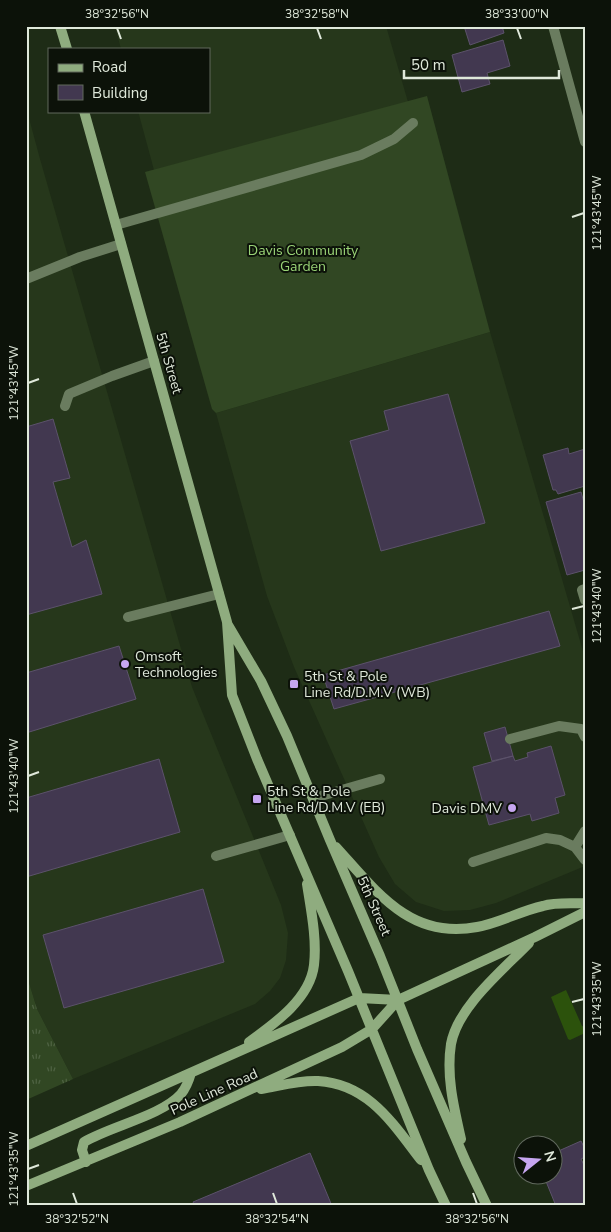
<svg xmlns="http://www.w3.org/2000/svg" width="611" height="1232" viewBox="0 0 611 1232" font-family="'Nunito Sans',sans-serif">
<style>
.built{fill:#26371b}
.park{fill:url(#park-tufts)}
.garden{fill:#314723}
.water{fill:#2c520c}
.building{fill:#423850;stroke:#5c526b}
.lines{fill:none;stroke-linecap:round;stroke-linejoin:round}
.service{stroke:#6a7c5f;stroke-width:10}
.minor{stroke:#6a7c5f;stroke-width:10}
.secondary{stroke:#8fac7f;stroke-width:10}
.ticks{fill:none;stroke:#dfe8da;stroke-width:2}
.poi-dot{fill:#c6a6f0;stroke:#0c1209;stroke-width:2}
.labels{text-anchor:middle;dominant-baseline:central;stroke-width:4;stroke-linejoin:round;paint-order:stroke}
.park-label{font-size:14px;fill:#99d276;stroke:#0c1209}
.street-label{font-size:14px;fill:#dfe8da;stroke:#0c1209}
.poi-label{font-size:14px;fill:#dfe8da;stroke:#0c1209;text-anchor:start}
.neatline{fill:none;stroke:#dfe8da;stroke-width:2}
.ticks-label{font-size:12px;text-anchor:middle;fill:#dfe8da}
</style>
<defs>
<pattern id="park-tufts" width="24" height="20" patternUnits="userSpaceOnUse" patternTransform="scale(1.25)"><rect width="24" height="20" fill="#314723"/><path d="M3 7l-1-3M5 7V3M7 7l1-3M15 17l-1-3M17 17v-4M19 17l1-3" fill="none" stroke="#4e6242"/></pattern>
</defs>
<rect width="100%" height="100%" fill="#1e2c16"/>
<!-- built -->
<path class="built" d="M115,26H386L408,102L154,170L138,111H209V49H121Z
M26,107L40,159L192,687L281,905L288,933L286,960L280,978L270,991L255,1004L73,1079L37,1009L26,973Z
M490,332L585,658V866L496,903L470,910L444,911L416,902L395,884L379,857L294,667L267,596L216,413Z"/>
<!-- park -->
<path class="park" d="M26,973L37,1009L73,1079L26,1100Z"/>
<!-- garden -->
<path class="garden" d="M427,96L490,332L216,413L212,409L145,172Z"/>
<!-- water -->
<path class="water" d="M566,990L582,1026L585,1027V1033L570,1040L568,1039L551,997Z"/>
<!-- building -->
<path class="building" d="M464,26H502L504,33L470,45Z
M503,40L510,66L487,73L490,84L462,92L452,55Z
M448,394L485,523L381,551L350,441L389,430L384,411Z
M53,419L70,478L53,482L72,547L86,540L102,594L26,615V427Z
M568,448L569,454L585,449V486L558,494L556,490H553L543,455Z
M581,492L585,506V570L567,575L546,502Z
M549,611L560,646L334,709L323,675Z
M119,646L136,699L26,733V673Z
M505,727L513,756L492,761L484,733Z
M551,746L565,795L555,798L559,813L532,821L530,814L489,825L473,767L513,756L515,761L528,757L527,753Z
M159,759L180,832L26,877V798Z
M203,889L224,962L64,1008L43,935Z
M581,1141L585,1149V1157L581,1159L585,1167V1206H556L543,1174H554V1153Z
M310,1153L332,1206H195L193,1202Z"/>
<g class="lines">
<!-- service -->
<path class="service" d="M116,225L361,155L394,139L413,123
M26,279L80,257L121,244
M65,406L69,394L112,376L154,361
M585,589L582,590L585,600
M128,617L219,594
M510,739L559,726L581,729L585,737
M314,798L380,779
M575,847L585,831
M216,856L290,835
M473,862L546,838L560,840L575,847L585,860"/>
<!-- minor -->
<path class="minor" d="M553,26L585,142"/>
<!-- secondary -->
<path class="secondary" d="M60,26L67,49
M84,111L227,622L232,695L257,759L348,971L429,1170L446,1206
M228,625L261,681L287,736L330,840L380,956L417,1049L466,1162L487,1206
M336,847C376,891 410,940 477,927C500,923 520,911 543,906C556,902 571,904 585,903
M249,1042C274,1024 310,999 314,965C317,939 311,910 307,884
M261,1089C279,1086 299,1080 318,1081C369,1084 393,1124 421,1160
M461,1139C454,1108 446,1076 451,1044C458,1006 503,970 529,943
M26,1146L359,998L398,1000
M86,1162L82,1150L84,1142C111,1126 161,1116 181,1094C186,1088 189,1080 191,1073
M26,1186L180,1122L342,1047L372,1029L398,1000L535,937L585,912"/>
</g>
<!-- ticks -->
<path class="ticks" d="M117,28L121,39M317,28L321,39M517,28L521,39M572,217L584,213M28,383L39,379M572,609L584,606M28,776L39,772M572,1002L584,999M28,1169L39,1165M73,1193L77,1204M273,1193L277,1204M473,1193L477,1204"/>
<!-- markers -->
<g class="poi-dot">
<circle cx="125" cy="664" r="5"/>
<rect x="289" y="679" width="10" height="10" rx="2.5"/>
<rect x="252" y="794" width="10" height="10" rx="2.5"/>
<circle cx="512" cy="808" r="5"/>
</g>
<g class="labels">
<!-- park labels -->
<g class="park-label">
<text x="303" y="250">Davis Community<tspan x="303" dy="16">Garden</tspan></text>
</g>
<!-- street labels -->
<g class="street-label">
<text transform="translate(169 363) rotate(74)">5th Street</text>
<text transform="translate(374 906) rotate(66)">5th Street</text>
<text transform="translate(214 1092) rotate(-24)">Pole Line Road</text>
</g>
<!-- poi labels -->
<g class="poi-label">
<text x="135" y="656">Omsoft<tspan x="135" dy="16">Technologies</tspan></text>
<text x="304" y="676">5th St &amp; Pole<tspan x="304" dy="16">Line Rd/D.M.V (WB)</tspan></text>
<text x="267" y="791">5th St &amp; Pole<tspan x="267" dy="16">Line Rd/D.M.V (EB)</tspan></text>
<text x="502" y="808" text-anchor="end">Davis DMV</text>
</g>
</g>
<!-- border -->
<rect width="611" height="1232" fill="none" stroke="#0c1209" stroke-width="55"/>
<!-- legend -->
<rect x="48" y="48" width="162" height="65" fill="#0c1209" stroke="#60685d"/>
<rect x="58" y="64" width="25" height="8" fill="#8fac7f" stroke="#60685d"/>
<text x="92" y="72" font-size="15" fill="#dfe8da">Road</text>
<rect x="58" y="85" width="25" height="15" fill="#423850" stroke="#60685d"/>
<text x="92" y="98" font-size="15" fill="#dfe8da">Building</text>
<!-- north arrow -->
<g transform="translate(538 1160) rotate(73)"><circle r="24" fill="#0c1209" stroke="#60685d"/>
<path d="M0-4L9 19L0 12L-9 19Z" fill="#c6a6f0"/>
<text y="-8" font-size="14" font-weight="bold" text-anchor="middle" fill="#dfe8da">N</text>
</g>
<!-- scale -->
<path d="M404 70v8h155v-8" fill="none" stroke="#dfe8da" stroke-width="2.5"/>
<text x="411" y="70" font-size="15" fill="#dfe8da" stroke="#0c1209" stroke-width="4" paint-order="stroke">50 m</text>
<rect x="28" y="28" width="556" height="1176" class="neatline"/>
<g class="ticks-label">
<text x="117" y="18">38°32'56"N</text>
<text x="317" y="18">38°32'58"N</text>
<text x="517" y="18">38°33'00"N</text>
<text transform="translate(597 213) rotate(-90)" y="4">121°43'45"W</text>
<text transform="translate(14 383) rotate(-90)" y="4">121°43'45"W</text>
<text transform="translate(597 606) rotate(-90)" y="4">121°43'40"W</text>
<text transform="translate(14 776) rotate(-90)" y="4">121°43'40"W</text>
<text transform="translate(597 999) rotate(-90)" y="4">121°43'35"W</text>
<text transform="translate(14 1169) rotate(-90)" y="4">121°43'35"W</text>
<text x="77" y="1223">38°32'52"N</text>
<text x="277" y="1223">38°32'54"N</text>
<text x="477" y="1223">38°32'56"N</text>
</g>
</svg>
